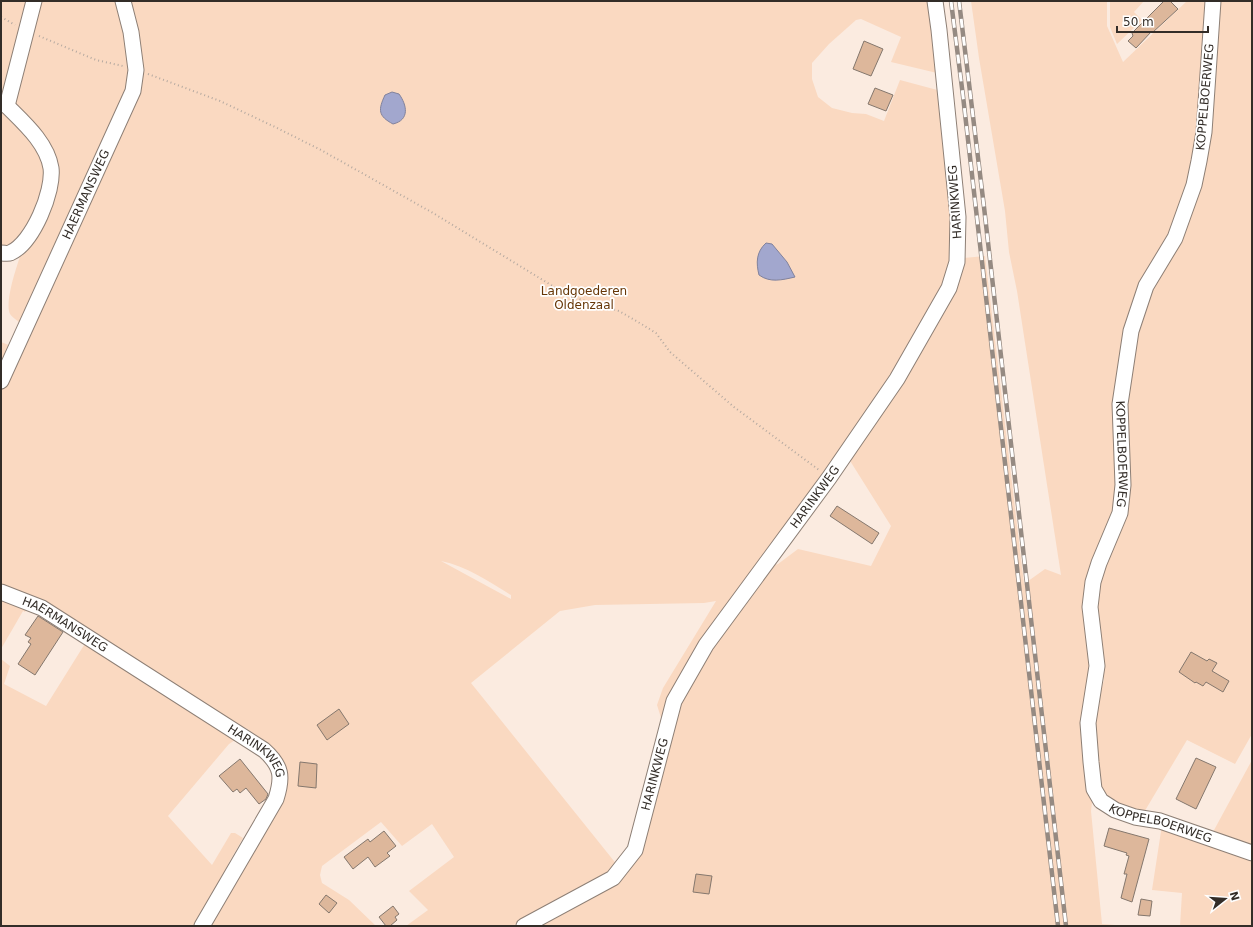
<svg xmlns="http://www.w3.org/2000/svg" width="1253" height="927" viewBox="0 0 1253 927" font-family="'DejaVu Sans',sans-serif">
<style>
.green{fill:#fad9c1;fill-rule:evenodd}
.water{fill:#a2a7ce;stroke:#81829c}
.building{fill:#ddb79b;stroke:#84776d}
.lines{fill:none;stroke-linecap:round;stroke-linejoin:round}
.minor-casing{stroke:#8d7f75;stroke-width:17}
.path{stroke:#b5a9a0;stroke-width:2;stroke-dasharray:1 3;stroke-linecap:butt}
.minor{stroke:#fff;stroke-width:15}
.rail-casing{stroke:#958a82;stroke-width:4.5}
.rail{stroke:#fff;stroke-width:3;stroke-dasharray:9;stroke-linecap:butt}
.labels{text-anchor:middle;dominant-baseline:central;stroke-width:3.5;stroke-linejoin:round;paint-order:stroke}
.street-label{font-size:12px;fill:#332d28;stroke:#fff}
.park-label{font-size:12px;fill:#663606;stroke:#fff}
</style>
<rect width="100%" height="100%" fill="#fbebe0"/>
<!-- green -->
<path class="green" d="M1,1H27L1,101Z
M38,1H118L126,35L129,81L21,324C18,321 12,317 10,314C0,293 44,196 53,172L13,102Z
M128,1H929L937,73L891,62L901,37L861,19L856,20L829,44L812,63V79L818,97L832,108L852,113L866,114L884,121L900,80L941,91L956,242L937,304L662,721L657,705L663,688L716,601L704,603L595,605L560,611L471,683L618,866L574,896L512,926H406L428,910L409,891L454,857L432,824L402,846L381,822L322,866L320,875L322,883L349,900L376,926H1V659L10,666L4,684L46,706L86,642L28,607L25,612L23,611L1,649V389L141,83ZM441,561C466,566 490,582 511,595V599ZM246,728C260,738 276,747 284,763L238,870L228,864L243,838L235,833H231L212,865L168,816L229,744L238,738Z
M971,1H1107V26L1123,62L1187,1H1205L1200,122L1197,153L1169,237L1137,292L1118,500L1093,562L1092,674L1093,794L1091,811L1102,924L1129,926H535L619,877L672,725L690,680L767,567L778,564L798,549L871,566L891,526L847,456L964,258L985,256L1024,584L1045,569L1061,575L1017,291L1009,252L1005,211L979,58Z
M1110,1H1144L1134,12L1142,20L1117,44L1110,27Z
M1218,1H1252V734L1235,764L1187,740L1143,814L1108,801L1100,786L1094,732L1098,701L1104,680L1095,609L1099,581L1127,504L1125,396L1142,307L1183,231Z
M1,111L7,113L20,125L46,164L44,201L13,245L1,246Z
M1,342L11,346L1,367Z
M1252,760V848L1213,832Z
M1162,825L1252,860V926H1180L1182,893L1152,890Z"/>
<!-- water -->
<path class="water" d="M392,92L399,94C407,105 410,120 393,124C378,116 378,110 385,95Z
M766,243L772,244L787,262L795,277C782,280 770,283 759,275C756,263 756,252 766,243Z"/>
<!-- building -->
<path class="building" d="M1164,1H1170L1178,9L1152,33L1151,32L1136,48L1128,41L1133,36L1132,33Z
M864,41L883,49L871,76L853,69Z
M875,88L893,95L886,111L868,104Z
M837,506L879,533L872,544L830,516Z
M38,616L63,632L35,675L18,664L31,644L28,642L31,638L25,635Z
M1191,652L1207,661L1209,659L1217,663L1212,671L1229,681L1223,692L1206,682L1203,686L1196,682L1195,683L1179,672Z
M339,709L349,724L327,740L317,725Z
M1196,758L1216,767L1196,809L1176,799Z
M240,759L268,794L266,799L259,804L246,788L240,793L237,789L233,792L219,776Z
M300,762L317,764L316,788L298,786Z
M1109,828L1149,839L1132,902L1121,898L1127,874H1124L1129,856L1126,855L1127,853L1104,846Z
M384,831L396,846L387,853L390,856L375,867L368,857L353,869L344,857L368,839L370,842Z
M696,874L712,876L709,894L693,892Z
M326,895L337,903L329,913L319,904Z
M1141,899L1152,901L1150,916L1138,915Z
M393,906L399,914L395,917L397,920L390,926H386L379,917Z"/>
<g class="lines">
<defs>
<g id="minor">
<path id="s1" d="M1213,1L1204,132L1199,161L1194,185L1175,238L1146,286L1131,331L1120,404L1123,485L1120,513L1099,563L1093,582L1090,607L1097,666L1088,723L1091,762L1094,789L1101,801L1115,810L1135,817L1160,821L1252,853"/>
<path d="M7,106L34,1"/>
<path d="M1,253C4,253 8,254 10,253C33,243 54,191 51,168C47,143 24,123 7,106"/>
<path id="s2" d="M1,381L133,91L136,70L131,32L123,1"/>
<path id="s3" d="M1,592L42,608L264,750C282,766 283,777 276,799L202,926"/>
<path id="s4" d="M524,926L613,878L635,850L674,701L706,645L829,478L897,379L949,288L957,262L958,217L939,30L935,1"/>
</g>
</defs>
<!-- minor casing -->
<use href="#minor" class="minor-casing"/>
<!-- path -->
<path class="path" d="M1,17L15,25
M39,36L96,60L123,66
M148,74L220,101L275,127L321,150L433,213L569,296L619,311L643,325L656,333L670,352L734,407L819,470"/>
<!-- minor -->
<use href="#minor" class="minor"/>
<defs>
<path id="rail" d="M951,1L963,96L1058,926
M959,1L984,207L1066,926"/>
</defs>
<!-- rail casing -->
<use href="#rail" class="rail-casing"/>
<!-- rail -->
<use href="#rail" class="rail"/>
</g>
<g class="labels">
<!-- street labels -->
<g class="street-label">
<text transform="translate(1205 97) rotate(-85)">KOPPELBOERWEG</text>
<text stroke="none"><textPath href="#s2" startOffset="205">HAERMANSWEG</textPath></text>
<text transform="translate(955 202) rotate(-94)">HARINKWEG</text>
<text stroke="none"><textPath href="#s1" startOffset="469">KOPPELBOERWEG</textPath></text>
<text stroke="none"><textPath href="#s4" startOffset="539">HARINKWEG</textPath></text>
<text stroke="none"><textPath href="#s3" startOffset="72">HAERMANSWEG</textPath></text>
<text stroke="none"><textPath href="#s3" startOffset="303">HARINKWEG</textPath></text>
<text stroke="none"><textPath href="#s4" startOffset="215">HARINKWEG</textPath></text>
<text stroke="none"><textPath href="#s1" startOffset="889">KOPPELBOERWEG</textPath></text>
</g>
<!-- park labels -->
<g class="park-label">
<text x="584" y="291">Landgoederen<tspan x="584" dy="14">Oldenzaal</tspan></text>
</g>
</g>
<!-- border -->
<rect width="1253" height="927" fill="none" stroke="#332d28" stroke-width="4"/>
<!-- north arrow -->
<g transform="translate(1225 899) rotate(73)" stroke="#ffffff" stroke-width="3" paint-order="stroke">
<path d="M0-3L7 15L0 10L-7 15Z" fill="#332d28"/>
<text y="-6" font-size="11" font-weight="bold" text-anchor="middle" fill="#332d28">N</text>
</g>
<!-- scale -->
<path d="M1117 26v6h91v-6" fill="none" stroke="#332d28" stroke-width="2"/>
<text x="1123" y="26" font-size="12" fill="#332d28" stroke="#ffffff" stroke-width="3" paint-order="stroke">50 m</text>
</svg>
